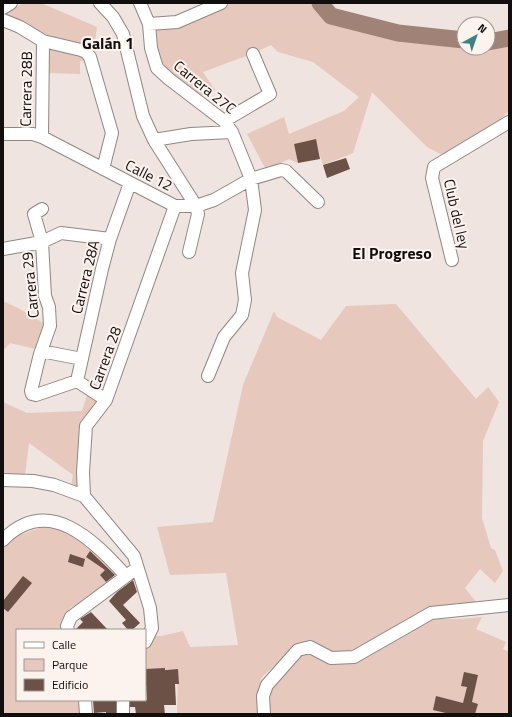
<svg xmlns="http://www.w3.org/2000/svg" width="512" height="717" viewBox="0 0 512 717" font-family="'Titillium Web',sans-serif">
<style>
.green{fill:#e6c8bd}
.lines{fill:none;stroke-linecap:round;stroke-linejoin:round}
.river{stroke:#a08276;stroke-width:17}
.building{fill:#6c5146}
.minor-casing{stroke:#908783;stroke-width:14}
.minor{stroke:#fff;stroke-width:12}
.labels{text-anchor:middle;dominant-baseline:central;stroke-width:4;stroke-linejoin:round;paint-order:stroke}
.street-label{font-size:15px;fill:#120e0d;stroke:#fcf2ee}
.neighbourhood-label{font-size:16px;font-weight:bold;fill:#120e0d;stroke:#fcf2ee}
</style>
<rect width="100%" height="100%" fill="#efe4e0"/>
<!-- green -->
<path class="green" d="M24,3H41L97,27L93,54L86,45L41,38L3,17V13Z
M232,3H312L327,19L400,38L464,45V48H488L509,42V111L483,136L446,157L427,147L372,92L353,153L323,165L315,139L294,144L298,163L289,159L266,170L247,134L284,117L289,134L344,111L359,97L313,62L278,52L271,45C250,56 226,63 203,72L215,90L201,96L162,66L155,48L153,26H178Z
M44,44L83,52L89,62L80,61V74L48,73Z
M3,301L18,308L47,325L36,349L10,343L3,351Z
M396,304L476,399L488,387L499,402L483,441L482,518L491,548L495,550L503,571L495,583L480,569L465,588L481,608L435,610L408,619L388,634L358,648L336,654L294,648L261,678L258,701L260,714H177L178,669H145V650L155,636H161L183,631L190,647L238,645L226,573L170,575L157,527L213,522L243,385L274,311L277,317L321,340L346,306Z
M88,392L102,404L84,423L81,491L71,486L73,475L29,443L25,475L3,473V402L27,413L82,411Z
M49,525C78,528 101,557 119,577L88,598L70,608L61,630H17V700H80L81,714H3V547L13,537Z
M482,617L476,629L506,642L503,649L509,652V714H270V690L304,652L325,662L355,663L431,619H459Z"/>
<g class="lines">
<!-- river -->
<path class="river" d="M320,3L331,16L398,33L464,40
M488,42L509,38"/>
</g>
<!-- building -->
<path class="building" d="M316,139L320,159L298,163L294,144Z
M346,158L350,169L327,178L323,165Z
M90,551L115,575L106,582L100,575L105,570L86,557Z
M70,554L85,559L83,567L68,562Z
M23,576L32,583L8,612L3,608V601Z
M133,580L137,592L123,605L140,623L132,630H128L122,623L126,620L109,601L117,592Z
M91,612L108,630H75L83,622L80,619Z
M165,668V670L178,669L179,684H175L176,705H164L165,714H136L135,707H130V700H147L145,669Z
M464,672L478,675L472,702L478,704L475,714H450L433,710L436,696L463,703L467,687L461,686Z
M93,700H116V714H106V712L94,713Z"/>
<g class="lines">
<defs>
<path id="minor" d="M100,3L113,17L123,34L143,116L154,140L196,206L198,214L189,252
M140,3L149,24L151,48L157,68L169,79L224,121L232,132L251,179L255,210L242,273L245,300L242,315L224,337L208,376
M3,8L11,3
M3,20L20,27L43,41L81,50L86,52L90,57L112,133L103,169
M149,24L177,22L221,3
M224,121L270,94L253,54
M3,134H33L42,137L175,206H196L214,200L251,179L281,170L286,171L318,202
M42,137L43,41
M154,140L191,134L232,132
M42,209L34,214L42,242L45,296L49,307L50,326L40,354L31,391L32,394L36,395L77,381L106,400
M3,249L42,242L61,233L110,239
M452,260L432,178L434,167L509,122
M41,351L82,359
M77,381L102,269L110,239L130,183
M3,480L33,481L54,485L84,496
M3,540C48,494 94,540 126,576
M68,630L67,626L71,617L133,571
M145,642L152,628L150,608L134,556L84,496L83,472L86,426L106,400L175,206
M85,700L86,714
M123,714V700
M264,714L263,696L267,685L298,650L310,647L331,658L354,657L431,613L509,605"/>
</defs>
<!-- minor casing -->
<use href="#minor" class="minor-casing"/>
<!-- minor -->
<use href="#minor" class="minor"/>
</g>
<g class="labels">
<!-- street labels -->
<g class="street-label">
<text transform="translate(205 87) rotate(39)">Carrera 27C</text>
<text transform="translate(26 89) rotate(-89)">Carrera 28B</text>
<text transform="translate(149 175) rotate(27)">Calle 12</text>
<text transform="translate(457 214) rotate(77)">Club del ley</text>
<text transform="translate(85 277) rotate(-76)">Carrera 28A</text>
<text transform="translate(30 285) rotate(-96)">Carrera 29</text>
<text transform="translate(105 358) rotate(-70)">Carrera 28</text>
</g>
<!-- neighbourhood labels -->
<g class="neighbourhood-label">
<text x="108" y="43">Galán 1</text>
<text x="392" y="253">El Progreso</text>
</g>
</g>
<!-- border -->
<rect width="512" height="717" fill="none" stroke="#120e0d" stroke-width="8"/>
<!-- legend -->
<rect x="16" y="629" width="130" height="72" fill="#fcf2ee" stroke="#9e9794"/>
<rect x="24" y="642" width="20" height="6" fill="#ffffff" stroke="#9e9794"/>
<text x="52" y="649" font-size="12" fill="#120e0d">Calle</text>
<rect x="24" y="659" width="20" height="12" fill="#e6c8bd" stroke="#9e9794"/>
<text x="52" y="669" font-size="12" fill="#120e0d">Parque</text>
<rect x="24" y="679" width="20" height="12" fill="#6c5146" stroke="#9e9794"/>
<text x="52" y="689" font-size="12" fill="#120e0d">Edificio</text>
<!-- north arrow -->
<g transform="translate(476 36) rotate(40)"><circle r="19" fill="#fcf2ee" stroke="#9e9794"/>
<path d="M0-3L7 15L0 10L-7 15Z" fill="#3c8482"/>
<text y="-6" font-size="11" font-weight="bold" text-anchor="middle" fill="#120e0d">N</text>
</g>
</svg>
